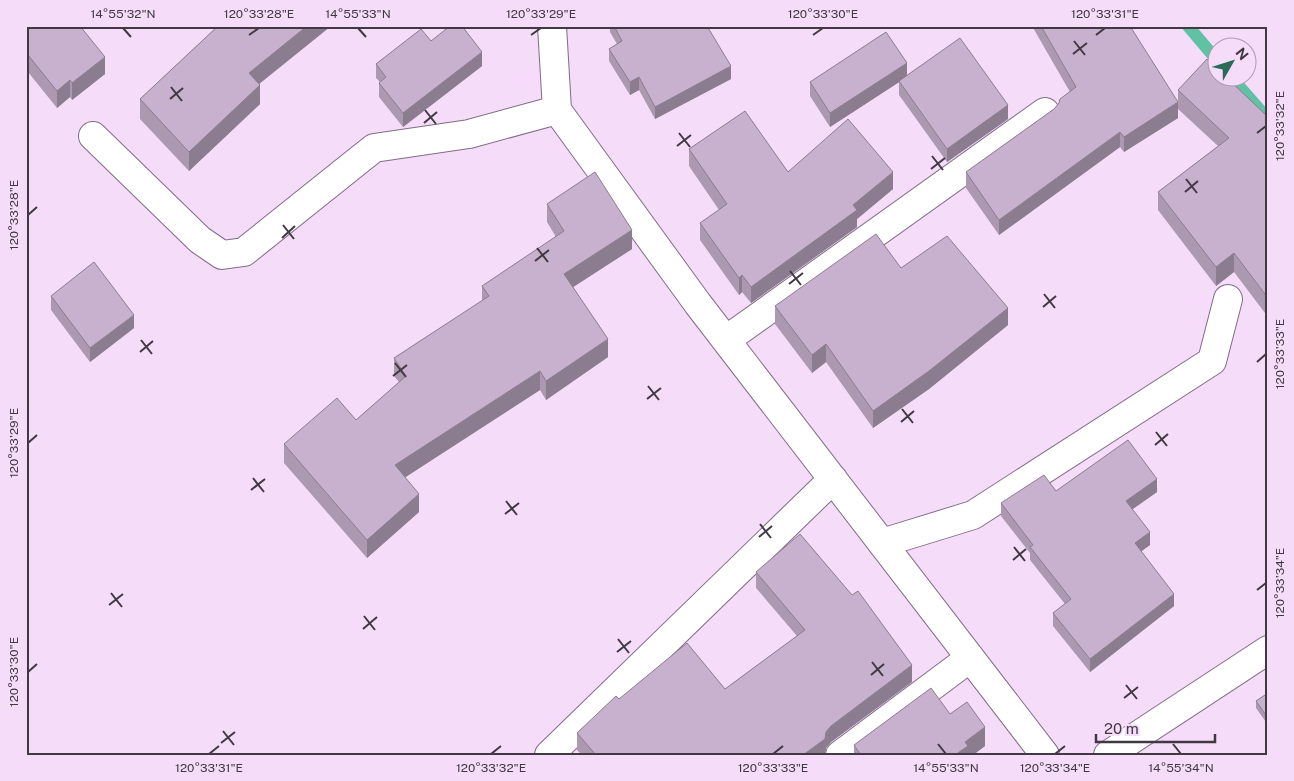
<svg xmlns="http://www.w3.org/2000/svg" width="1294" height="781" viewBox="0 0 1294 781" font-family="'Public Sans',sans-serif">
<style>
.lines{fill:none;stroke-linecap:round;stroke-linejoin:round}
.stream{stroke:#61c1a3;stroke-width:12}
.street-casing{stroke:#816c86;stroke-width:30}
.secondary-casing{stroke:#816c86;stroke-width:30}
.street{stroke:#fff;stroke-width:28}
.secondary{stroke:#fff;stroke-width:28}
.wall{fill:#ac98b1}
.shaded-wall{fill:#8c7c90}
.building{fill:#c8b1ce;stroke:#8c7c90}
.ticks{fill:none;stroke:#413843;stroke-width:2}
.neatline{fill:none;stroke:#413843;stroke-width:2}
.ticks-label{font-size:12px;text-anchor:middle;fill:#413843}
</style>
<rect width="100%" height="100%" fill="#f5ddfa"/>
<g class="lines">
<!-- stream -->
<path class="stream" d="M1188,26L1216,59
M1232,78L1268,119"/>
<defs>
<path id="street" d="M93,136L200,240L222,255L244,252L374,148L469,134L557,110
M726,340L1045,112
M882,543L973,515L1212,361L1228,299
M549,755L833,479
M840,755L970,658
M1108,755L1268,650"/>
<path id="secondary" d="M552,26L557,110L698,304L1045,755"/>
</defs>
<!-- street casing -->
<use href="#street" class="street-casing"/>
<!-- secondary casing -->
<use href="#secondary" class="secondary-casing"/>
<!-- street -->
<use href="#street" class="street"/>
<!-- secondary -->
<use href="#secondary" class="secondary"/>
</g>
<!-- wall -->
<path class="wall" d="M26,26L105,74L72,100L70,97L57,108L28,72L26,73Z
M218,26H331L259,84L260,104L189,171L140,119V99Z
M610,26H707L731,79L655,119L639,90L630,95L609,61V49L617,44L610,32Z
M1032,26H1130L1178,118L1124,152L1120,147L999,235L966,188V172L1054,109L1070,92Z
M431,41L482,66L403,127L379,97V83L380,82L376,78V64Z
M907,75L1008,119L947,162L899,95V82L830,127L810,96V82Z
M1178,90L1268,117V317L1234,272L1216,286L1158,210V192L1218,146L1178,109Z
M689,149L788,172L893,189L857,219V227L751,303L742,292L739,295L700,240V223L719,210L689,166Z
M547,204L632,249L573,287L608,357L546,400L540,390L405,477L419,512L367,558L284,463V444L356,420L399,382L394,376V358L482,301V286L556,237L547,222Z
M901,268L1008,325L929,389L873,428L826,362L812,373L775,324V306Z
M51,296L134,328L90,362L51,310Z
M1056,491L1157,492L1132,509L1150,545L1141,551L1174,606L1090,672L1053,626V613L1065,604L1030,560V553L1001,516V503Z
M756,572L912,682L831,742L826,748L825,755H582L577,750V733L725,689L797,636L756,588Z
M1268,693V725L1256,708V701Z
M950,714L985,746L973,755H854V745Z"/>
<!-- shaded-wall -->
<path class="shaded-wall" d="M307,26H331L249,92V73Z
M482,52V66L403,127V113Z
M28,55V72L26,73V56Z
M105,57V74L72,100V83Z
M907,63V77L830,127V113Z
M731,66V79L655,119V107Z
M639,77V90L630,95V82Z
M70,80V97L57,108V91Z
M260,85V104L189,171V152Z
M1178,102V118L1124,152V137Z
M1008,105V119L947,162V149Z
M1120,132V147L999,235V220Z
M893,172V189L857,219V227L751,303V287L853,205Z
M632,230V249L564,293V274Z
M1234,253V272L1216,286V267Z
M742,275V292L739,295V278Z
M1008,308V325L929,389L873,428V411Z
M134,315V328L90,362V348Z
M608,339V357L546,400V381Z
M826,344V362L812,373V355Z
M540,371V390L395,484V465Z
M1157,479V492L1126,514V501Z
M419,494V512L367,558V540Z
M1150,532V545L1135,556V543Z
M1174,594V606L1090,672V659Z
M912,665V682L831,742L826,748L825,755H803L831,726Z
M985,727V746L973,755H955L965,742Z"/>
<!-- building -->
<path class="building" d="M26,26H80L105,57L72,83L70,80L57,91L28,55L26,56Z
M218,26H307L249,73L260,85L189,152L140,99Z
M450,26H462L482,52L403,113L379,83L386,77L376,64L421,29L431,41Z
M614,26H707L731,66L655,107L639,77L630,82L609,49L622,41Z
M1041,26H1130L1178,102L1124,137L1120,132L999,220L966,172L1054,109L1059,103L1060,99L1076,87Z
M886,32L907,63L830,113L810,82Z
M960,38L1008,105L947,149L899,81Z
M1207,59L1216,68V78H1227L1268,117V298L1234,253L1216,267L1158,192L1229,138L1178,90Z
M745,111L788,172L848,119L893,172L853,205L857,210L751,287L742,275L739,278L700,223L727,204L689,149Z
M595,172L632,230L564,274L608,339L546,381L540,371L395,465L419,494L367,540L284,444L337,398L356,420L406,376L394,358L489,296L482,286L564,231L547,204Z
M876,234L901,268L947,236L1008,308L929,371L873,411L826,344L812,355L775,306Z
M94,262L134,315L90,348L51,296Z
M1128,440L1157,479L1126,501L1150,532L1135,543L1174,594L1090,659L1053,613L1071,599L1030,547L1033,545L1001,503L1044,475L1056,491Z
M800,534L852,595L858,591L912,665L831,726L826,732L825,739L803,755H596L577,733L616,696L619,699L687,643L725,689L805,630L756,572Z
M931,688L950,714L967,702L985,727L965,742L968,746L955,755H861L854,745Z
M1268,693V718L1256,701Z"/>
<!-- ticks -->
<path class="ticks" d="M123,28L131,37M358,28L366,37M249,35L259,28M531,35L541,28M813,35L823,28M1096,35L1105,28M1074,41L1085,55M1073,54L1087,43M171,87L182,101M170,99L183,88M425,110L436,124M424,123L437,112M679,133L690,147M1257,133L1266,126M677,146L691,135M932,156L943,170M931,169L945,158M1186,179L1197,193M1185,192L1198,181M28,215L37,207M283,225L294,239M282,238L295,226M537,248L548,262M535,261L549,250M790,271L801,285M789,284L803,273M1044,294L1055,308M1043,307L1056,296M141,340L152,354M140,352L153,341M1257,362L1266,354M395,363L406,377M393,376L407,365M648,386L659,400M647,399L661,388M902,409L913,423M901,422L914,411M1156,432L1167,446M28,443L37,435M1155,445L1168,434M253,478L264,492M251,490L265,479M506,501L517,515M505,514L519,503M760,524L771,538M759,537L772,526M1014,547L1025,561M1013,560L1026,549M1257,590L1266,583M111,593L122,607M109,605L123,594M364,616L375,630M363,629L377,617M618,639L629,653M617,652L631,641M872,662L883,676M28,672L37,664M871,675L884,664M1126,685L1137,699M1124,698L1138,687M223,731L234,745M221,743L235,732M938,744L946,754M1173,744L1181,754M209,754L219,746M491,754L501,746M773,754L783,746M1055,754L1065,746"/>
<!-- border -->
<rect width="1294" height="781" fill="none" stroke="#f5ddfa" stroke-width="55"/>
<!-- north arrow -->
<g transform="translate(1232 62) rotate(51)"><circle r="24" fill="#f5ddfa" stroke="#ad9bb1"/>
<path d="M0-4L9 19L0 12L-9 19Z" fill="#2b6a58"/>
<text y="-8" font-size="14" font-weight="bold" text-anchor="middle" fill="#413843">N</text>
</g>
<!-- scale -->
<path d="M1096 734v8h119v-8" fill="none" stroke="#413843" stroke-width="2.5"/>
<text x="1104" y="734" font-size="15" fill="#413843" stroke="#f5ddfa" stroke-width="4" paint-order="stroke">20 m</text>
<rect x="28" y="28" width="1238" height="726" class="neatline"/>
<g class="ticks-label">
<text x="123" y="18">14°55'32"N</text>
<text x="259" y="18">120°33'28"E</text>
<text x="358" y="18">14°55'33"N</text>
<text x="541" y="18">120°33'29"E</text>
<text x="823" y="18">120°33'30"E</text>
<text x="1105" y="18">120°33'31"E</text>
<text transform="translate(1280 126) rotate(-90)" y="4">120°33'32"E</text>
<text transform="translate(14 215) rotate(-90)" y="4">120°33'28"E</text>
<text transform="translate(1280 354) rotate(-90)" y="4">120°33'33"E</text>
<text transform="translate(14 443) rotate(-90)" y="4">120°33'29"E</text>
<text transform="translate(1280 583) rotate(-90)" y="4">120°33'34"E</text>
<text transform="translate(14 672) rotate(-90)" y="4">120°33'30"E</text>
<text x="209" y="772">120°33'31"E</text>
<text x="491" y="772">120°33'32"E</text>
<text x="773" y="772">120°33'33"E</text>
<text x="946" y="772">14°55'33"N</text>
<text x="1055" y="772">120°33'34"E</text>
<text x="1181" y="772">14°55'34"N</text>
</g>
</svg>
